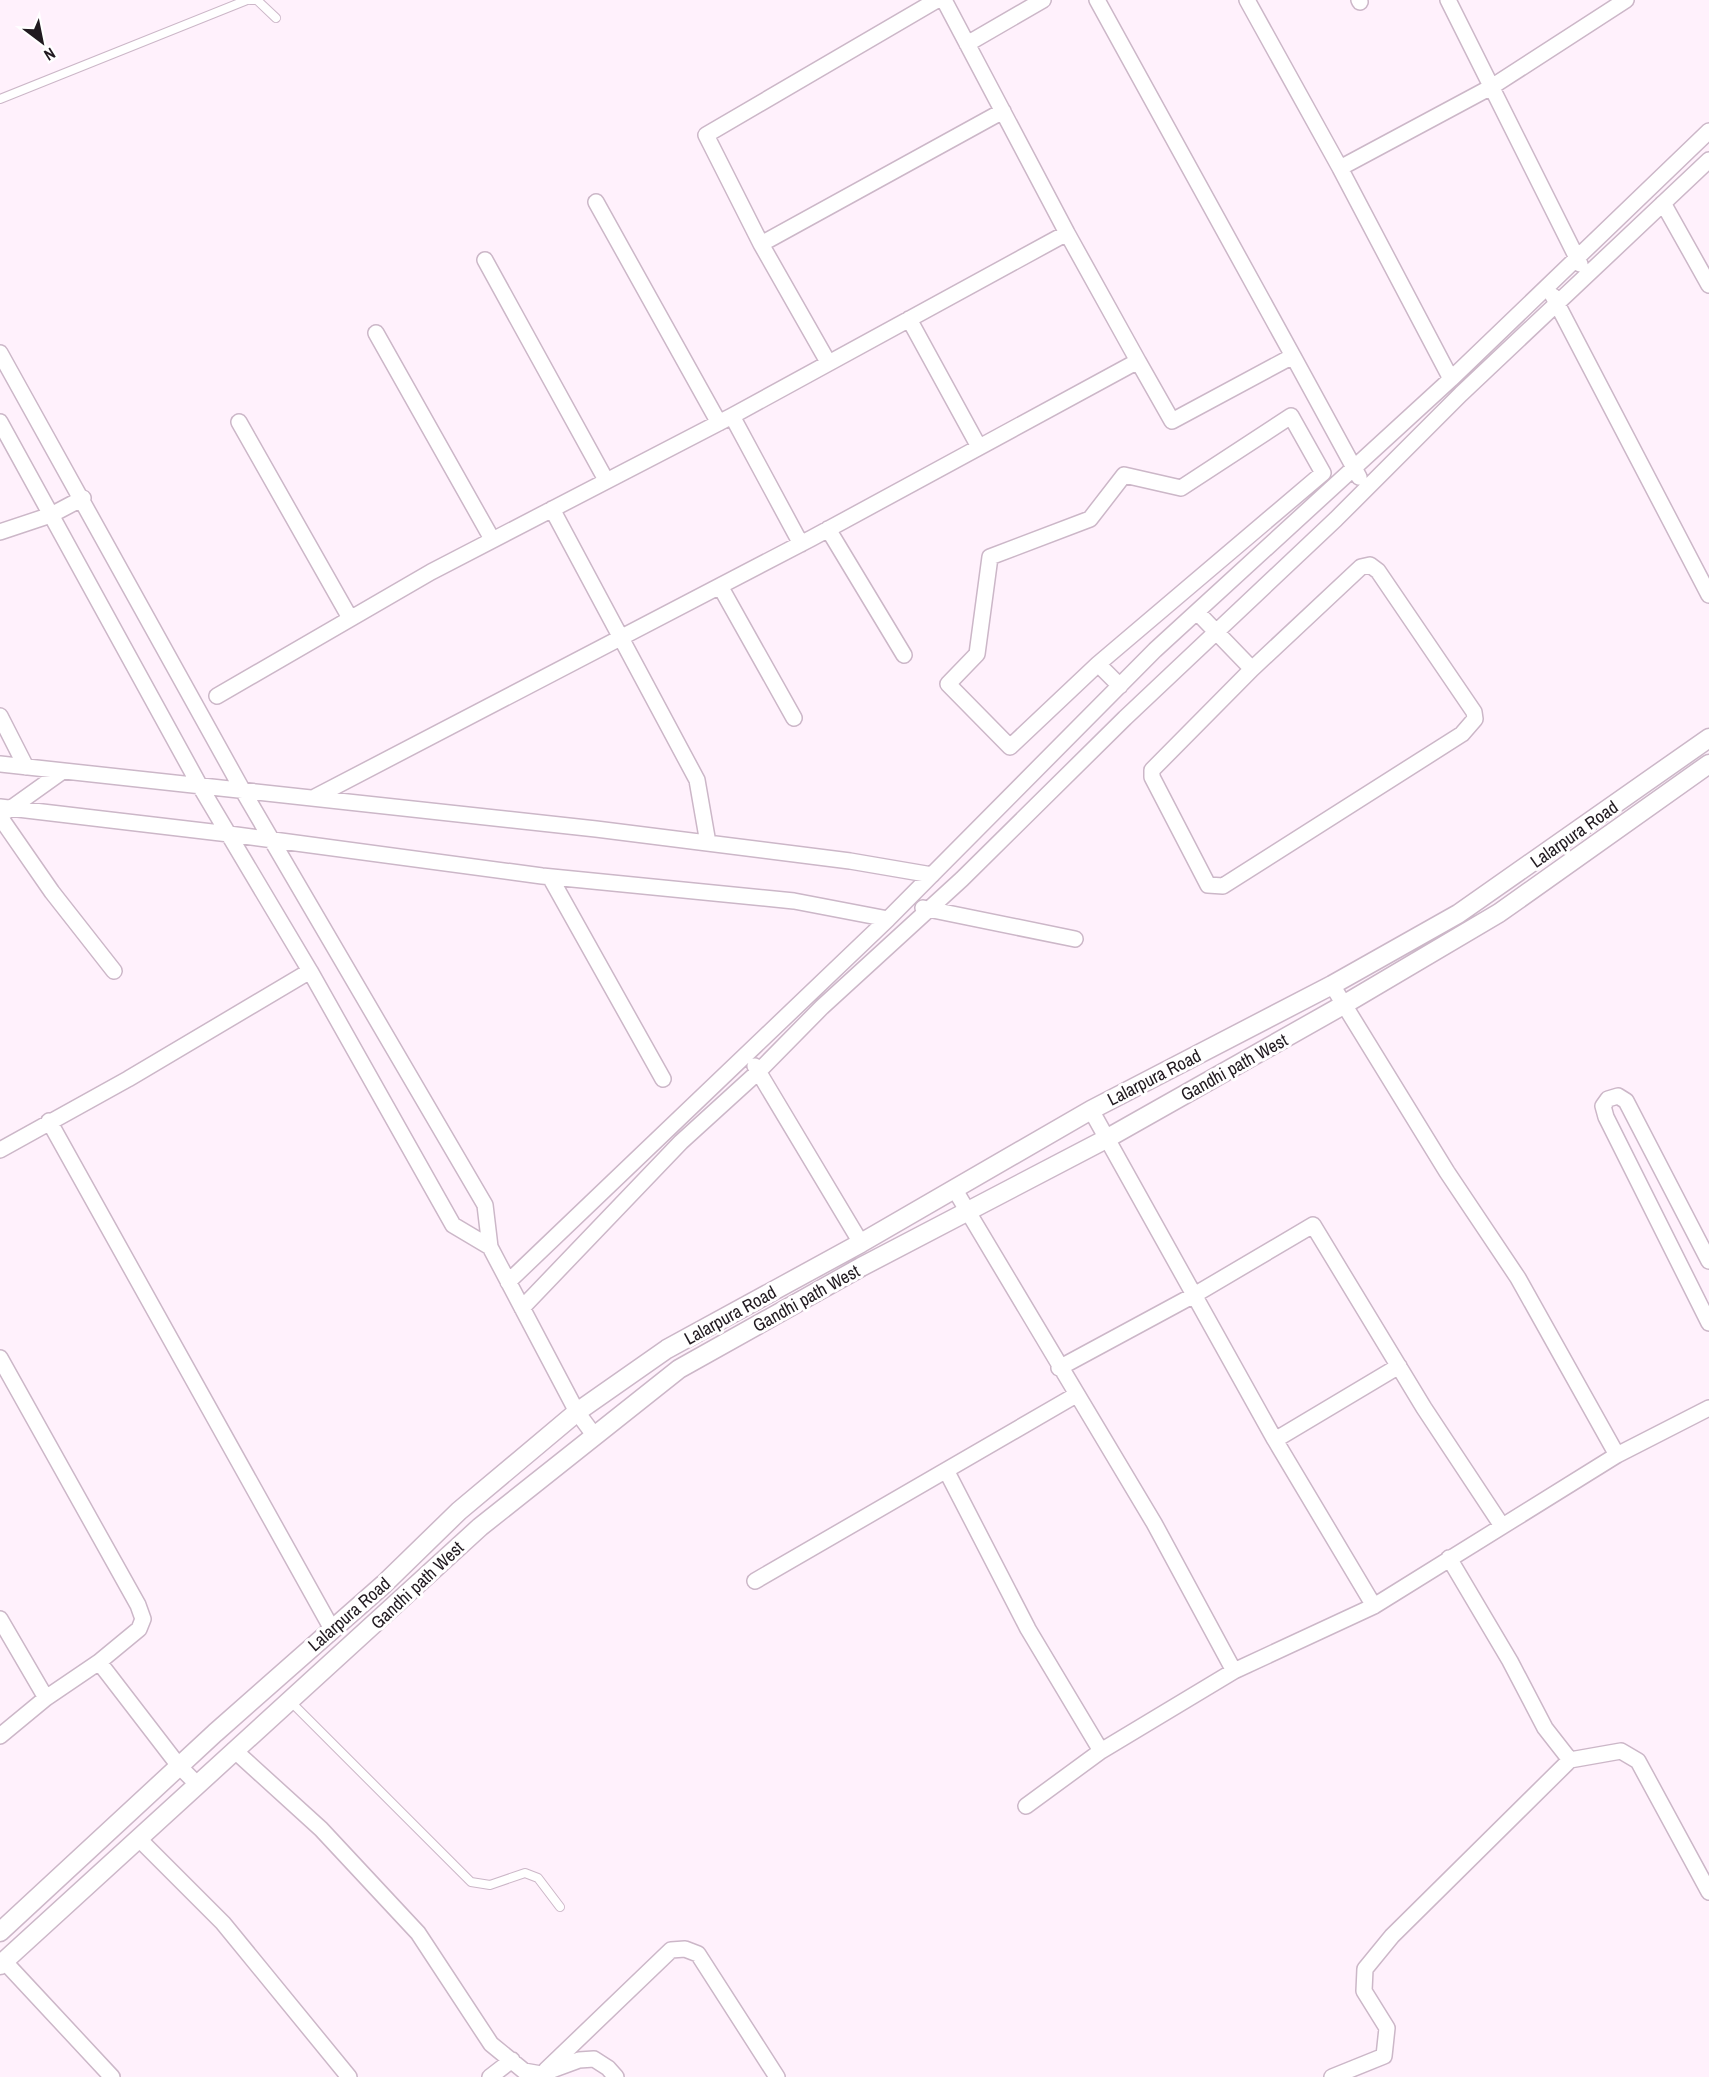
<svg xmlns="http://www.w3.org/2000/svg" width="1709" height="2077" viewBox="0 0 1709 2077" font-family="'Archivo Narrow',sans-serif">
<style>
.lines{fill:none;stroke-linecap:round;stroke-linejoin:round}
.service-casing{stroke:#ccb7c8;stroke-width:10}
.minor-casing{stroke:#ccb7c8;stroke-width:18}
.tertiary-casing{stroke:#ccb7c8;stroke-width:21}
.service{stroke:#fff;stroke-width:8}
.minor{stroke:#fff;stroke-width:15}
.tertiary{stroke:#fff;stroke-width:18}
.labels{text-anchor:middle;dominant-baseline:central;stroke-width:6;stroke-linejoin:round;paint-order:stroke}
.street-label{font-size:18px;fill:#211a20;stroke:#fff}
</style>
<rect width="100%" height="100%" fill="#fff1fc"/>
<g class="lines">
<defs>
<path id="service" d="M250,0H257L276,18
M0,99L247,0
M289,1700L471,1882L490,1885L525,1873L538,1878L560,1907"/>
<path id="minor" d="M944,0L1067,233
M1097,0L1293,356
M1247,0L1340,168L1493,86L1626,0
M1359,0L1360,2
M1448,0L1580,264
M967,44L1043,0
M1340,168L1451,379
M596,202L719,423
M1663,203L1709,285
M761,244L706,135L937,0
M485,260L606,480
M1553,296L1709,595
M909,319L979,447
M376,333L492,539
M0,353L243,791L485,1205L490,1247L577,1412L594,1435
M828,362L761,244L1003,111
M732,416L801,544
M0,422L201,788L310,971L453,1225L490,1247
M239,422L350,618
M552,509L697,780L708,843
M828,529L904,655
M0,532L51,515L83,498
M720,586L794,718
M1197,612L1252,669L1361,567L1370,565L1378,571L1474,712L1475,719L1462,734L1223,886L1208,885L1152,777V770L1252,669
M1098,664L1323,473L1291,416L1181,488L1124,475L1090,519L990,557L977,654L948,684L1010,747L1098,664L1120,686
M217,696L431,572L732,416L1067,233L1138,361
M0,716L26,767
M0,764L596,829L850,861L932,875
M315,797L812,538L1138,361L1172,421L1293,356L1359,477
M0,807L229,834L542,876L794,901L888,919
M7,811L63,771
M0,817L52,892L114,971
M550,877L663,1079
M923,908L1075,939
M755,1066L861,1243
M1091,1110L1275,1440L1374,1606
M49,1121L332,1629
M0,1150L128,1079L310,971
M955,1190L1154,1523L1234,1671
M1709,1261L1626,1101L1618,1096L1608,1099L1603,1106L1606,1117L1709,1323
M508,1282L888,919L1155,650L1451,379L1709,131
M522,1308L681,1142L758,1072L822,1007L962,879L1125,718L1336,519L1461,394L1709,160
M0,1358L138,1605L143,1619L139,1629L99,1662
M1059,1368L1196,1294L1313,1225L1424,1408L1502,1526
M1275,1440L1399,1366
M1617,1455L1709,1408
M947,1472L1028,1629L1101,1751
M755,1581L1076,1395
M0,1619L46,1698
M0,1736L46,1698L99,1662L179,1766L197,1784
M234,1750L321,1829L418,1933L491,2044L524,2071L541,2074L579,2060L594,2059L608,2068L616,2077
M1570,1760L1621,1751L1638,1761L1709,1892
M1026,1806L1101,1751L1234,1671L1374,1606L1617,1455L1518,1278L1447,1172L1332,985
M139,1839L223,1923L349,2077
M4,1961L112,2077
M546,2070L671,1950L685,1949L698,1954L777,2077
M490,2077L512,2060
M1332,2077L1384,2056L1387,2028L1364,1991L1365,1969L1392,1936L1570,1760L1545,1728L1510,1661L1449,1558"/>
<path id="tertiary" d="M0,1932L215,1733L384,1584L459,1511L577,1412L667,1349L861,1243L1091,1110L1332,985L1458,914L1709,738
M0,1965L480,1527L679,1369L861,1267L1106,1139L1345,1004L1499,913L1709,764"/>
</defs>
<!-- service casing -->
<use href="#service" class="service-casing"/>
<!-- minor casing -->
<use href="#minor" class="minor-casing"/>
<!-- tertiary casing -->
<use href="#tertiary" class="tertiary-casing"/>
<!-- service -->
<use href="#service" class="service"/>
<!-- minor -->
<use href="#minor" class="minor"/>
<!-- tertiary -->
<use href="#tertiary" class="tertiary"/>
</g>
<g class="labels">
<!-- street labels -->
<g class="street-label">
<text transform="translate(1574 834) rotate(-35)">Lalarpura Road</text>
<text transform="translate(1234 1067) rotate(-29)">Gandhi path West</text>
<text transform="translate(1154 1077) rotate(-27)">Lalarpura Road</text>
<text transform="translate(806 1298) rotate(-29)">Gandhi path West</text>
<text transform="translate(730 1315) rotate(-29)">Lalarpura Road</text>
<text transform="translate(417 1585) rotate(-43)">Gandhi path West</text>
<text transform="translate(349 1614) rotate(-41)">Lalarpura Road</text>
</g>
</g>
<!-- north arrow -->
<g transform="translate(42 42) rotate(148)" stroke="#ffffff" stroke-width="4.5" paint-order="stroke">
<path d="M0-4.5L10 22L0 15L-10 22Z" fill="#211a20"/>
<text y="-9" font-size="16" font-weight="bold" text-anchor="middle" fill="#211a20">N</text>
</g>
</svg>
